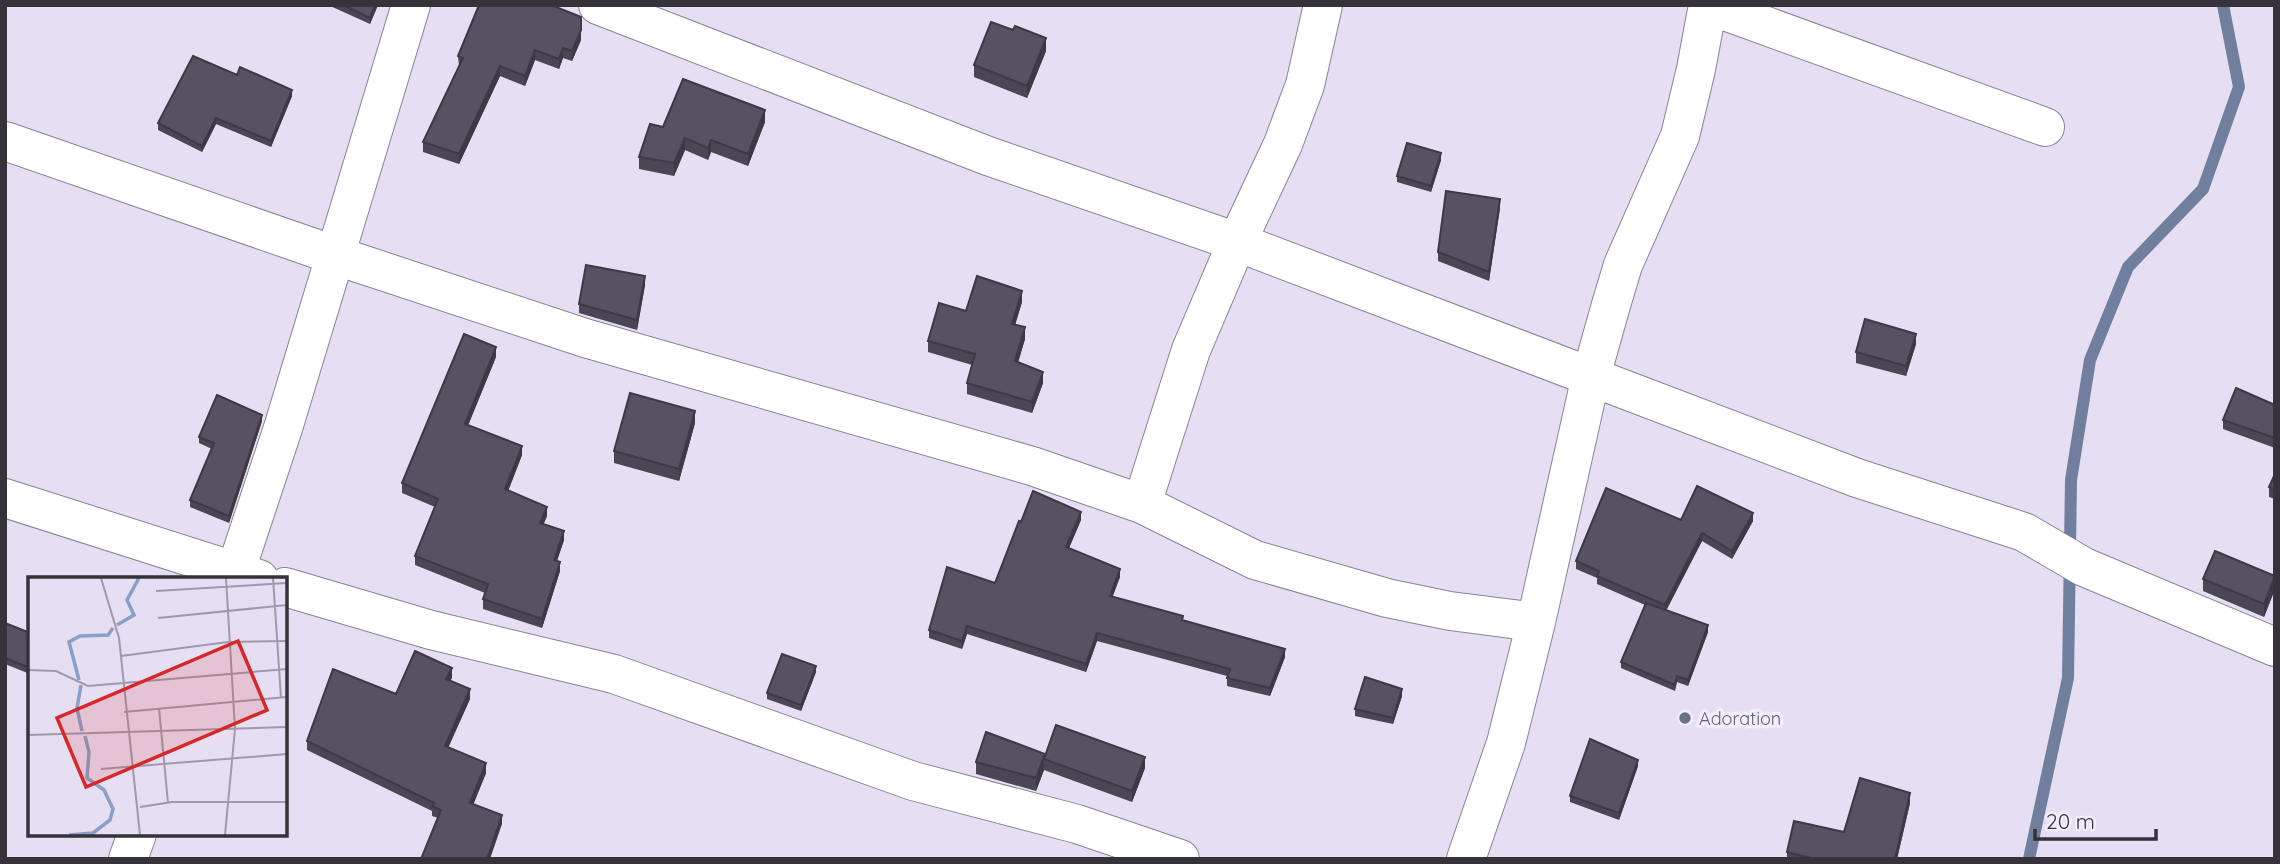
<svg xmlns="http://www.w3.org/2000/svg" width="2280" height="864" viewBox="0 0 2280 864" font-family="Quicksand,sans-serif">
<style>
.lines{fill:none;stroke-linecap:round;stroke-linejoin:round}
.stream{stroke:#6f7f9d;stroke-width:12}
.street-casing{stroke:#898295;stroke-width:40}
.street{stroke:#fff;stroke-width:38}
.wall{fill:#4b4654}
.shaded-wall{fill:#3d3945}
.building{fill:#575162;stroke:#3d3945;stroke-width:2}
.worship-dot{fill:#6b7280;stroke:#f2ecfd;stroke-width:2.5}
.labels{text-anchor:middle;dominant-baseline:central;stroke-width:7;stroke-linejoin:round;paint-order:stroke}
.worship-label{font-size:18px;fill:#5b616d;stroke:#f2ecfd;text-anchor:start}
.inset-river{fill:none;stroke:#88a0c8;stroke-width:3.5}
.inset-road{fill:none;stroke:#9f99a9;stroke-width:2}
.view{fill:#d62828;fill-opacity:0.15;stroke:#d62828;stroke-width:3.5}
.inset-edge{fill:none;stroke:#35323a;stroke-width:3.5}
</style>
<rect width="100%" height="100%" fill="#e6def3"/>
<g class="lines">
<!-- stream -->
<path class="stream" d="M2029,859L2068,678L2071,480L2090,360L2128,267L2203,189L2239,87L2223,5"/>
<defs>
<path id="street" d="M598,5L988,156L1237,242L1857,478L2024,532L2084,567L2275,647
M1708,5L2045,127
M5,141L334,255L585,338L1032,466L1142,504L1255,560L1387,598L1450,611L1536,622
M5,498L259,579
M1142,504L1191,350L1237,242L1283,144L1305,85L1323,5
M233,579L284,425L411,5
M285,587L431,630L614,674L913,781L1077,824L1180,859
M128,859L137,834
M1466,859L1506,743L1536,622L1591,376L1611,305L1623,265L1680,136L1696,69L1708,5"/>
</defs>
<!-- street casing -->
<use href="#street" class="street-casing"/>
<!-- street -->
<use href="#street" class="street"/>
</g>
<!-- wall -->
<path class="wall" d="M328,5H378L370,24Z
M581,40L572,61L563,58L559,69L535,60L525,86L500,76L459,164L423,152V142L459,66L458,56Z
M1046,51L1027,98L974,77V65Z
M237,75L292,96L271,147L216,124L202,152L158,130V123Z
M765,122L748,166L711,152L708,160L685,150L674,176L639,169V157L663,127Z
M1441,160L1431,192L1397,182V176Z
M1500,208L1489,281L1438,261V252Z
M645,285L637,330L579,313V304Z
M1022,302L1015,325L1025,339L1018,362L1043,383L1032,413L967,394V383L972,365L928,352V341L966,311Z
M1916,344L1906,376L1856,363V352Z
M496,357L468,425L522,455L508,491L547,516L543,524L564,540L557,561L560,571L542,628L483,609V599L485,593L415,565V556L435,507L402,493V483Z
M2275,405V448L2223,429V420Z
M262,421L229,523L190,507V500L212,449L199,443V437Z
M695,423L679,481L614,463V451Z
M2275,474V499L2269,497V487Z
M1081,520L1069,548L1120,577L1112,596L1183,620L1285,657L1270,696L1227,686V676L1097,641L1086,672L967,634L962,649L929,638V630L995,583Z
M1681,520L1753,521L1732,559L1702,541L1666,610L1708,632L1688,686L1677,682L1675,691L1621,668V662L1645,605L1597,584V578L1576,569V561Z
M2275,576V589L2264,617L2203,591V579Z
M5,623L30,633V674L5,664Z
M816,672L801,711L767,699V693Z
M452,678L450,680L470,699L448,747L486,773L473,804L502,824L438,818L432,816V811L307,750V741L396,694Z
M1402,696L1393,724L1355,716V709Z
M1045,755L1145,768L1132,802L1044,770L1036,791L976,774V762Z
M1638,766L1619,820L1570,802V796Z
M1910,803L1897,859H1787V852L1844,832Z"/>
<!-- shaded-wall -->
<path class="shaded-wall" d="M375,5H378L370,24V18Z
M581,30V40L572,61V51Z
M1046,38V51L1027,98V86Z
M563,48V58L559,69V59Z
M535,50V60L525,86V76Z
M500,66V76L459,164V154Z
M292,90V96L271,147V141Z
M765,110V122L748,166V154Z
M216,118V124L202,152V146Z
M685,138V150L674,176V163Z
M711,140V152L708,160V148Z
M1441,153V160L1431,192V186Z
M1500,199V208L1489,281V272Z
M645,276V285L637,330V320Z
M1022,291V302L1012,335V324Z
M1025,327V339L1015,373V361Z
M1916,334V344L1906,376V366Z
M496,347V357L465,433V424Z
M1043,372V383L1032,413V402Z
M695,411V423L679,481V469Z
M262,415V421L229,523V516Z
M522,446V455L505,499V489Z
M547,507V516L540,533V523Z
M1081,512V520L1066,555V547Z
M1753,513V521L1732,559V551Z
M564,531V540L554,569V560Z
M1702,533V541L1665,613V605Z
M560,562V571L542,628V619Z
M1120,569V577L1110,604V596Z
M2275,577V589L2264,617V604Z
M1708,625V632L1688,686V680Z
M967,626V634L962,649V641Z
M1097,633V641L1086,672V664Z
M1285,649V657L1270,696V688Z
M816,666V672L801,711V705Z
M452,668V678L446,688V679Z
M470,689V699L445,755V746Z
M1402,689V696L1393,724V718Z
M1045,754L1044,759V770L1036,791V778Z
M1145,757V768L1132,802V791Z
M1638,760V766L1619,820V813Z
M486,763V773L470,813V803Z
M1910,793V803L1897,859H1895Z
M502,815V824L490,859H487Z"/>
<!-- building -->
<path class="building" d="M343,5H375L370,18Z
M479,5H551L581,17V30L572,51L563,48L559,59L535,50L525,76L500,66L459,154L423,142L463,58L458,56Z
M991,22L1013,30L1015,26L1046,38L1027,86L974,65Z
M193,56L237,75L240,67L292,90L271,141L216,118L202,146L158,123Z
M683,79L765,110L748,154L711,140L708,148L685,138L674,163L639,157L650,124L663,127Z
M1407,143L1441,153L1431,186L1397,176Z
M1446,191L1500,199L1489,272L1438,252Z
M586,265L645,276L637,320L579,304Z
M977,276L1022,291L1012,324L1025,327L1015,361L1043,372L1032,402L967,383L975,354L928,341L939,303L966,311Z
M1865,319L1916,334L1906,366L1856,352Z
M464,334L496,347L465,424L522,446L505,489L547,507L540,523L564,531L554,560L560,562L542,619L483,599L488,584L415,556L438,499L402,483Z
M2236,388L2275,405V438L2223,420Z
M630,393L695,411L679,469L614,451Z
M217,395L262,415L229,516L190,500L214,443L199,437Z
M2275,474V489L2269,487Z
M1697,486L1753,513L1732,551L1702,533L1665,605L1597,576L1599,571L1576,561L1606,488L1681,520Z
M1033,491L1081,512L1066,547L1120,569L1110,596L1183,616L1182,620L1285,649L1270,688L1227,678L1230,669L1097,633L1086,664L967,626L962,641L929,630L947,567L995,583L1019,521L1021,522Z
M2215,551L2275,576L2264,604L2203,579Z
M1646,603L1708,625L1688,680L1677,676L1675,685L1621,662Z
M5,623L30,633V668L5,658Z
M415,651L452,668L446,679L470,689L445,746L486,763L470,803L502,815L487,859H421L441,810L432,806L434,803L307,741L333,669L396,694Z
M782,654L816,666L801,705L767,693Z
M1365,677L1402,689L1393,718L1355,709Z
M1056,725L1145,757L1132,791L1044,759Z
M986,732L1045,754L1036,778L976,762Z
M1590,739L1638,760L1619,813L1570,796Z
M1860,778L1910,793L1895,859H1815L1787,852L1794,821L1844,832Z"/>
<!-- markers -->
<circle class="worship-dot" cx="1685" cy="718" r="7"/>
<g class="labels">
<!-- worship labels -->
<g class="worship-label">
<text x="1699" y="718">Adoration</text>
</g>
</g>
<!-- overview -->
<g transform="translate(28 577)">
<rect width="259" height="259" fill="#e6def3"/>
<path class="inset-river" d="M89,48L106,38L99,23L111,1M51,103L41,65L52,59L80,58L85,51M53,108L49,131L54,154M41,258L65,256L82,243L85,232L76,213L59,201L61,175L57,159"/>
<path class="inset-road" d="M73,1L91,61L112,258M245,1L253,121M128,14L259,6M130,41L259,28M93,79L200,65L259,64M0,93L28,94L60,109L259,92M131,131L140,226M96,135L259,120M0,158L259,150M73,192L259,177M112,230L144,225H259M197,258L207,152L198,1"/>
<path class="view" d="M210,64L239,133L58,210L29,141Z"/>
<rect width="259" height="259" class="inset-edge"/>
</g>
<!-- border -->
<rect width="2280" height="864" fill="none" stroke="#35323a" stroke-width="14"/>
<!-- scale -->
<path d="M2035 829v10h121v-10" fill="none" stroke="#35323a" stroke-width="3.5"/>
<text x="2046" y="829" font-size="21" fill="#35323a" stroke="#f2ecfd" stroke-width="5" paint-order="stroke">20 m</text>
</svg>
